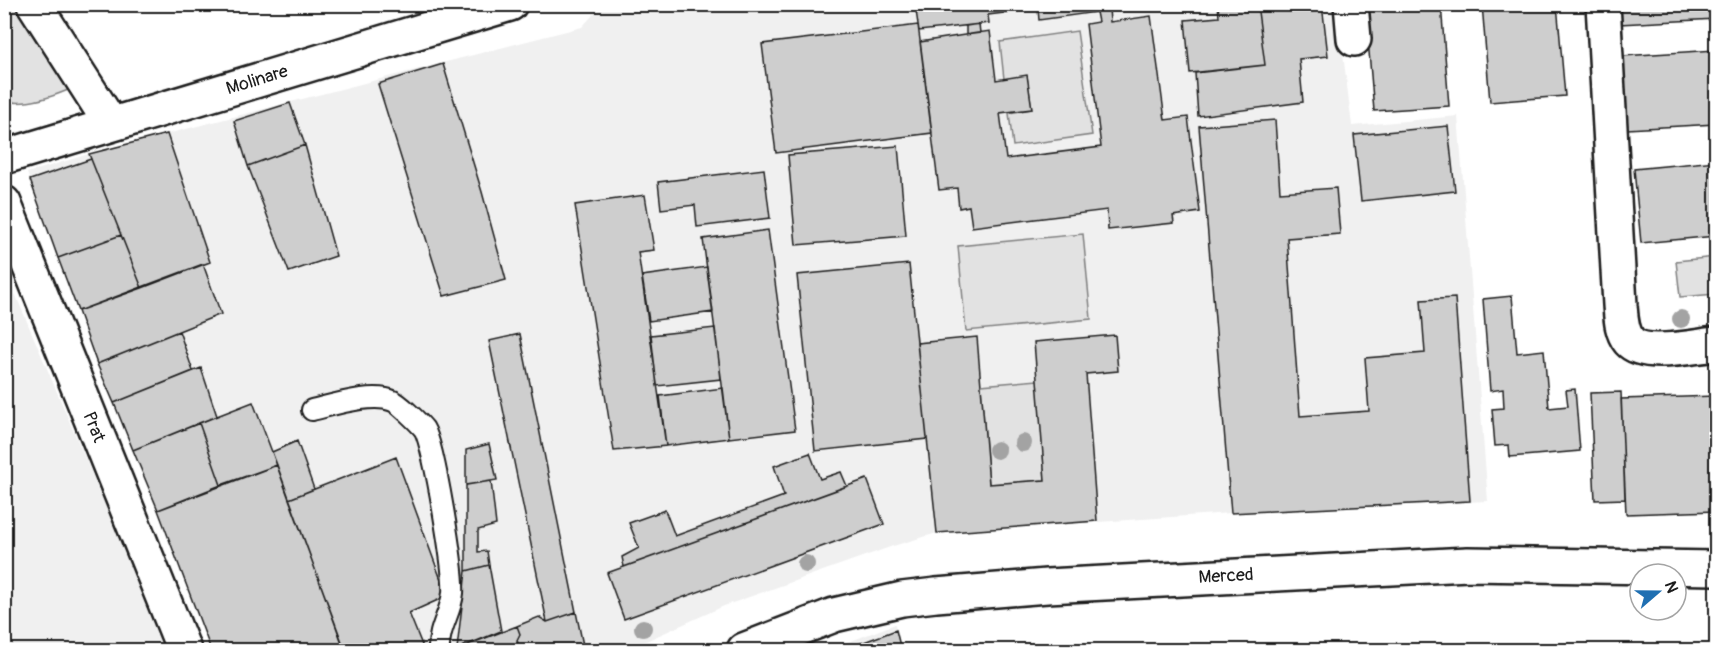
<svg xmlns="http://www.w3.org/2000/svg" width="1721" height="655" viewBox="0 0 1721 655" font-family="Pangolin,sans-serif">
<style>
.built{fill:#f0f0f0}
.green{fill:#e2e2e2;stroke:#7f7f7f;stroke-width:1.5}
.building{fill:#cecece;stroke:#1c1c1c;stroke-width:1.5}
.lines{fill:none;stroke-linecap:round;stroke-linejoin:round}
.service-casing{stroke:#1c1c1c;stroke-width:24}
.minor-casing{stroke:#1c1c1c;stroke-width:38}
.tertiary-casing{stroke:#1c1c1c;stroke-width:38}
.secondary-casing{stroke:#1c1c1c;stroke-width:38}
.service{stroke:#fff;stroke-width:20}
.minor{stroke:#fff;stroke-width:33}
.tertiary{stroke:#fff;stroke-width:33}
.secondary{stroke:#fff;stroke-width:33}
.tree{fill:#a3a3a3}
.labels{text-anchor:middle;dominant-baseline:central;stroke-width:5;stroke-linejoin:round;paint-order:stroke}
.street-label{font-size:18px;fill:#1c1c1c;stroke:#fff}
</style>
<rect width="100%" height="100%" fill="#fff"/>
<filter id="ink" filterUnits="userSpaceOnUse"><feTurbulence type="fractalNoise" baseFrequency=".0167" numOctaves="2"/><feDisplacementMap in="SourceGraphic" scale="12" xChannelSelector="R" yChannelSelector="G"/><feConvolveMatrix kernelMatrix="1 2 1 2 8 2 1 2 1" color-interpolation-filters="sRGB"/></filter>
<g filter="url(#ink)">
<!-- built -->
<path class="built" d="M602,5H1337L1352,126L1458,116L1488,501L1231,513L937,533L893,546L724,606L626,650H211L158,510L97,364L27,173L89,154L582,27Z
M5,270L167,650H5Z
M895,624L901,650H828Z"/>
<!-- green -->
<path class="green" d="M5,4L15,5L68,90C49,98 25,106 5,101Z
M1077,31L1092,135L1013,146L1009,113L1032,109L1027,76L1004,79L1000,42Z
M1083,234L1091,319L966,331L958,246Z
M1716,257V294L1680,297L1676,261Z
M1038,380L1045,480L989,484L981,385Z"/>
<!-- building -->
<path class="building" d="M915,4H1116V7L1109,8L1110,22L1151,16L1165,120L1188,117L1200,212L1173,216L1174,223L1108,230L1107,210L972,227L969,206L959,208L957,188L939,190L920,42L990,31L996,80L1027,75L1032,109L1000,113L1006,159L1101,147L1086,24L1098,22L1096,12L1039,20L1038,9L988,15L989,23L919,31Z
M1218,4H1257L1265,65L1190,73L1185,20L1219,17Z
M1257,4H1322L1328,56L1299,59L1303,102L1198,116L1195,73L1265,65Z
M1365,4H1441L1449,106L1374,111Z
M1482,4H1557L1565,96L1490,102Z
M1618,4H1716V19L1619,24Z
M979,24L980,33L966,35V26Z
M918,25L932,133L776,153L762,44Z
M1716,50V124L1627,129L1622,56Z
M443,64L482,192L506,280L444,296L378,84Z
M290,103L305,145L248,166L234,121Z
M1275,120L1280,192L1336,188L1340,234L1287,238L1300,416L1369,411L1365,358L1425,353L1421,300L1455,298L1470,501L1231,513L1199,126Z
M1448,126L1455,191L1361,201L1354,135Z
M167,134L210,262L142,288L89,154Z
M305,145L336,256L289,272L248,166Z
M898,146L906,236L796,245L788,155Z
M91,159L121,235L58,258L30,180Z
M1716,161V236L1641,243L1634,169Z
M764,169L770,218L697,227L695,205L661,209L658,182Z
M645,195L654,250L638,252L666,446L614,451L575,205Z
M768,230L795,430L729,438L703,239Z
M121,235L142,288L78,311L58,258Z
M203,264L221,314L97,364L78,311Z
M909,264L927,439L815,451L797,275Z
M707,267L713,312L649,321L642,276Z
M1512,296L1517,353L1544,350L1549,408L1568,406L1566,390L1575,389L1580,451L1510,457L1509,445L1495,446L1492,409L1504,408L1503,389L1490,391L1483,299Z
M715,328L721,379L657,386L651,335Z
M179,331L193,371L114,403L97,364Z
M520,334L576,612L547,622L489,341Z
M1115,335L1118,371L1086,374L1097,521L937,533L917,343L977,337L989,484L1045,480L1034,342Z
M201,368L217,416L133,450L114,403Z
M723,388L729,438L666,446L660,396Z
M1621,392L1625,499L1595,500L1590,393Z
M1716,396V511L1626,514L1621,399Z
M253,402L277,465L221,485L199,423Z
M199,423L221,485L158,510L133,450Z
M297,441L314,489L289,499L272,452Z
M489,444L497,480L466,485V450Z
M810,453L820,479L841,472L847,486L624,567L622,557L639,548L629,523L665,510L675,536L784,496L774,466Z
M396,457L447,596L409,613L424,650H345L289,499Z
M277,465L342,643L324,650H211L158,510Z
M867,479L884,524L624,619L607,573Z
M491,481L496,525L478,530V552L487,551L489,565L466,571V485Z
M489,565L501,631L457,649L466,571Z
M576,612L584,650H520L517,640L520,634L517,626L539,617L547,622Z
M517,626L520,634L517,640L520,650H457V649Z
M896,630L901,650H858L856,645Z"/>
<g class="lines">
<defs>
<path id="service" d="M312,410C333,405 373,392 393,401C399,403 420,424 424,429C434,445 455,572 453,593C451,613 438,628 439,650"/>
<path id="minor" d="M34,4L111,124
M1351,4L1354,39
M1603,4L1620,305C1621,317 1621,331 1629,341C1644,358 1695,346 1716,344
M4,157L510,4"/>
<path id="tertiary" d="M4,203L184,650"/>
<path id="secondary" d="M744,650L834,615L902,599L936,595L1047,586L1468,564L1716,568"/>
</defs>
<!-- service casing -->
<use href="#service" class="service-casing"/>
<!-- minor casing -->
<use href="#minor" class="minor-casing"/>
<!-- tertiary casing -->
<use href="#tertiary" class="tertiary-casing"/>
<!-- secondary casing -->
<use href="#secondary" class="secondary-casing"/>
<!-- service -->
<use href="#service" class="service"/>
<!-- minor -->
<use href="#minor" class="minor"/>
<!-- tertiary -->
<use href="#tertiary" class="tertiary"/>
<!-- secondary -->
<use href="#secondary" class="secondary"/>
</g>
<!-- trees -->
<g class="tree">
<circle cx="1681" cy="319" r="9"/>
<circle cx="1023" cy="443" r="9"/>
<circle cx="997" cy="450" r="9"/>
<circle cx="806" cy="564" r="9"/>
<circle cx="643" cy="628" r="9"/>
</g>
</g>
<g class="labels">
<!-- street labels -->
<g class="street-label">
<text transform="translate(257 80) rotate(-17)">Molinare</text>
<text transform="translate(94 427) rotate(68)">Prat</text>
<text transform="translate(1226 576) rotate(-3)">Merced</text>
</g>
</g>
<!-- margin -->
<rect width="1721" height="655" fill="none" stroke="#fff" stroke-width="24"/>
<rect x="12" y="12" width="1697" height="631" fill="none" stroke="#1c1c1c" stroke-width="2" filter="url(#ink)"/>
<!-- north arrow -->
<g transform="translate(1658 592) rotate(70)"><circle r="28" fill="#ffffff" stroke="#a4a4a4" stroke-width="1.5"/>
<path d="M0-4.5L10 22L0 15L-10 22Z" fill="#1f6fb2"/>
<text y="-9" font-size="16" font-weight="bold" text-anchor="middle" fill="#1c1c1c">N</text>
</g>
</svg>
